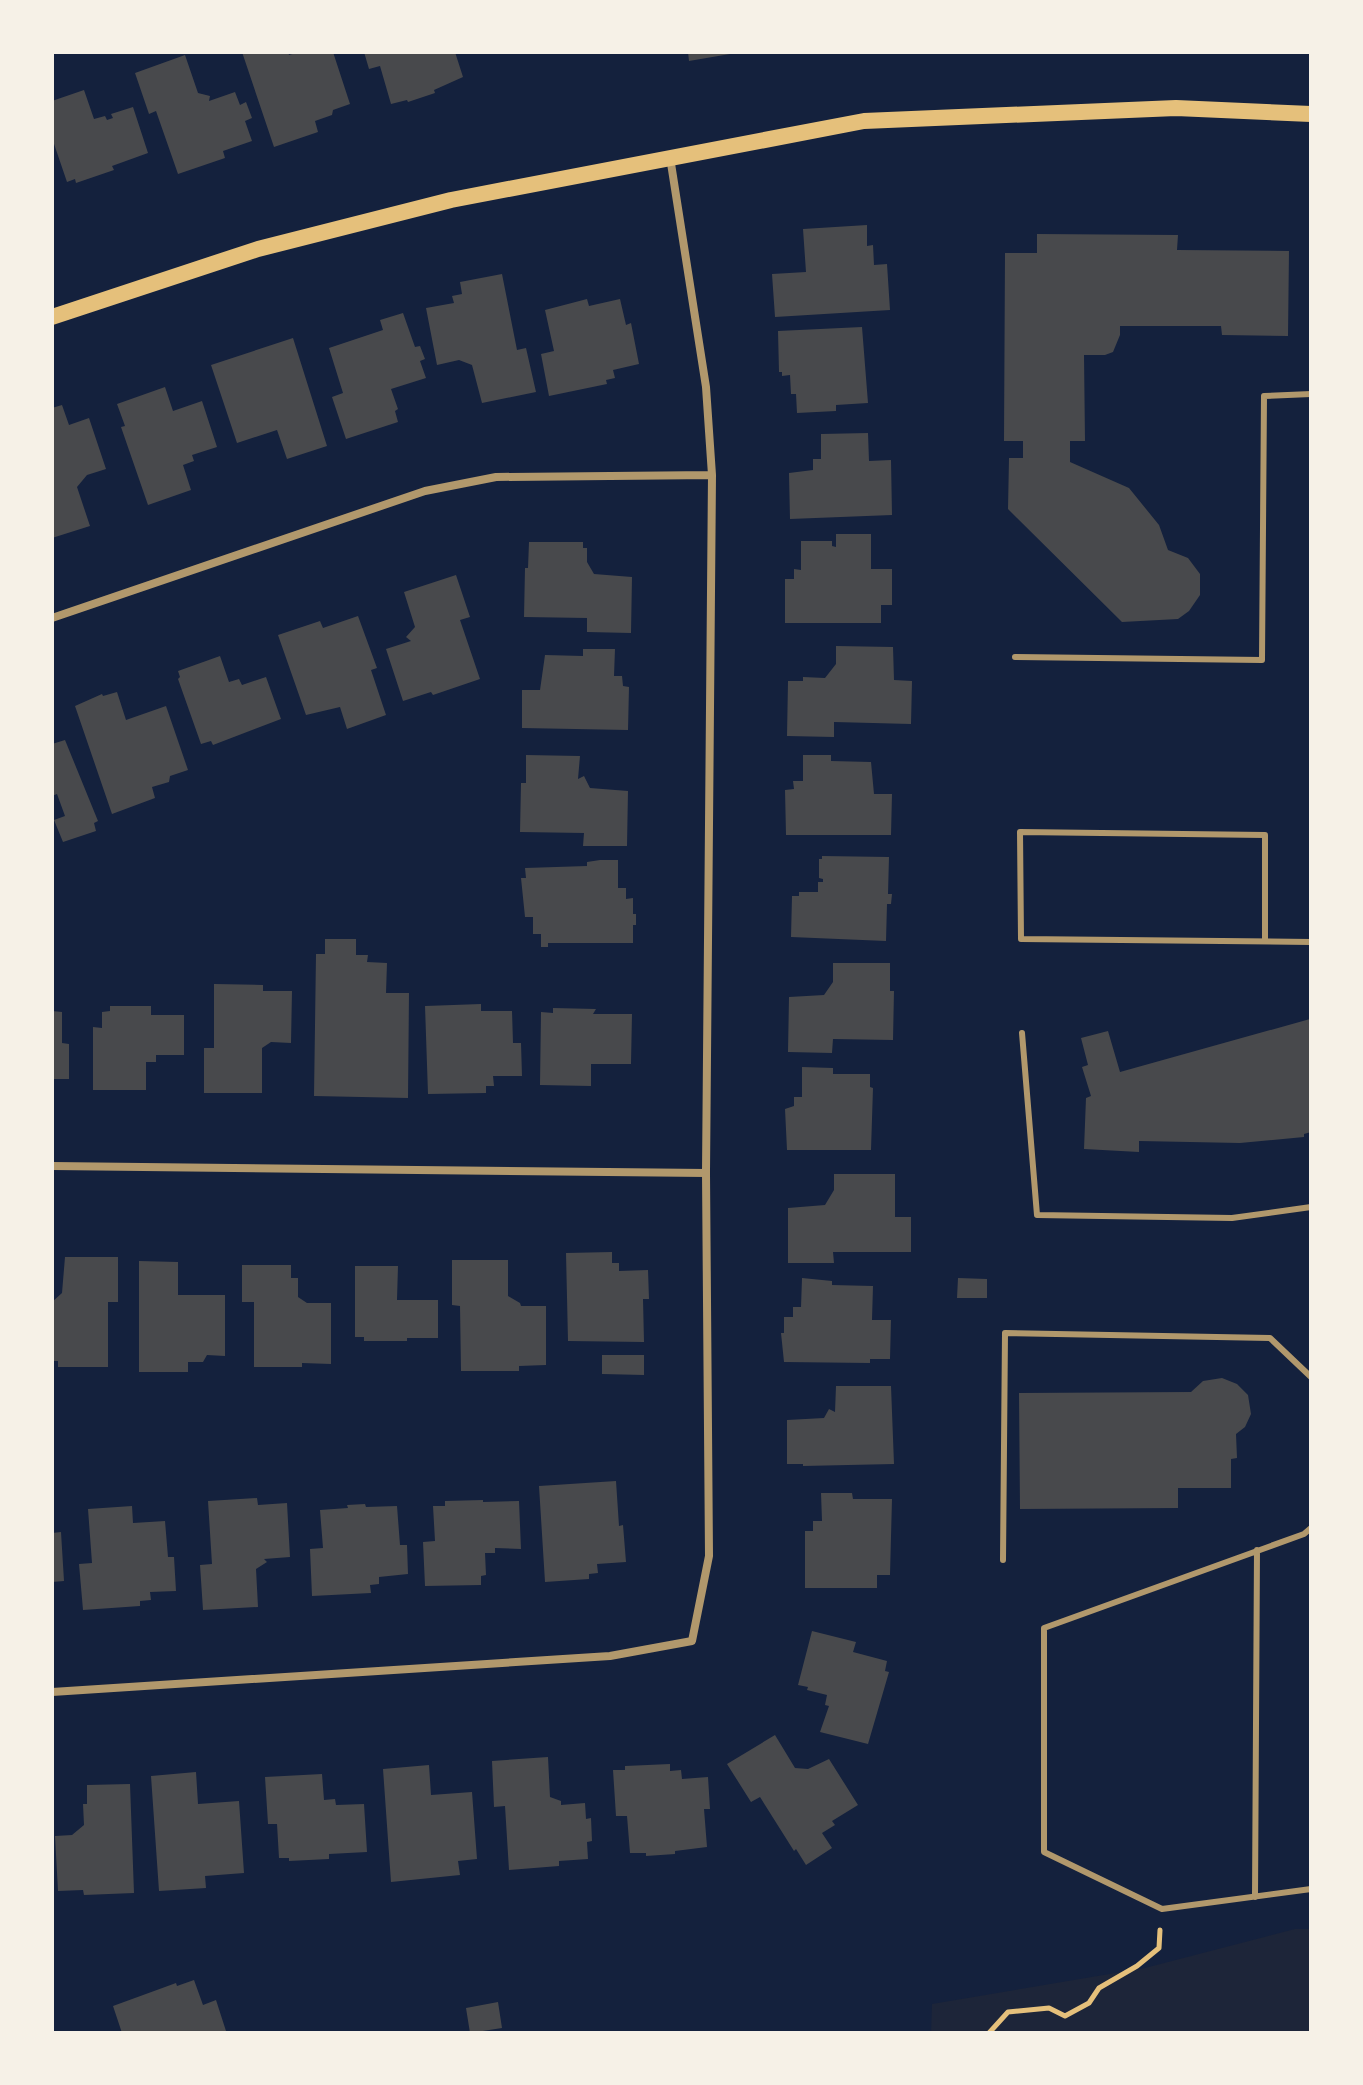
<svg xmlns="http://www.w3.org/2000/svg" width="1363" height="2085" viewBox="0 0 1363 2085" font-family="Commissioner,sans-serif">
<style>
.green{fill:#1d2539}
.building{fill:#48494c}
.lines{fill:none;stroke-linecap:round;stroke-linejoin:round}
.path{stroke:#e5c07b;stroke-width:5}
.service{stroke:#b1986c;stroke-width:6}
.minor{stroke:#b1986c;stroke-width:8}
.secondary{stroke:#e5c07b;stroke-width:16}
</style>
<rect width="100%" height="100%" fill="#14213d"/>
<!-- green -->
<path class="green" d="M1295,1929H1311V2033H931L932,2004L1145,1968Z"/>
<!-- building -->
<path class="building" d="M242,52H288L289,55L299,52H333L350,104L333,110L332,115L315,121L318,132L274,147Z
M364,52H455L463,77L434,90L435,93L408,102L407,100L391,104L380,66L369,69Z
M688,52H730V54L689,61Z
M185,55L198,93L210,96L209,101L235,92L240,105L246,102L252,118L245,121L252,141L223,151L225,158L178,174L156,111L149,114L135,73Z
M84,90L94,119L105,116L107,120L113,118L111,114L133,107L148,153L112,166L114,170L76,183L75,179L67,182L52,138V101Z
M867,225V246L873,245L874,265L887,264L890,310L775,317L772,274L806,272L803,229Z
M1037,234L1178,235L1177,250L1289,251L1288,336L1222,335L1221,326H1120V335L1113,352L1105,355H1084L1085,441H1070V462L1129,488L1159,525L1168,550L1188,558L1200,574V595L1189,611L1178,619L1122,622L1008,509L1009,458H1023V441H1004L1005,253H1037Z
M502,274L517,350L526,348L536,392L482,403L472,365L459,360L437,365L426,308L454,303L452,296L462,294L460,282Z
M587,299L589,306L620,299L626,325L631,323L639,364L613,370L615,378L606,380L607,384L549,396L541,354L554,351L545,310Z
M403,313L415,347L420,346L425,359L420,361L426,378L391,389L398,409L395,411L398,422L346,439L332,397L343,393L329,348L383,330L380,320Z
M862,327L868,403L836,405V411L797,413L796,394H791L790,375L782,376V372H779L778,331Z
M293,338L327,446L287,459L277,430L237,443L211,365Z
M165,387L173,411L202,401L217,447L192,455L194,461L183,465L191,490L148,505L121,427L125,426L117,404Z
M62,405L69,425L89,418L106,469L87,475L77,487L90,526L52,538V408Z
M868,433L869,461L891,460L892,515L790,519L789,473L813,470V459H821V434Z
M836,534H871V569H892V605H881V623H785V579H794V569L801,570V541H832V546L836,547Z
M529,542H583V548H587V562L594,574L632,577L631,633L587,632V618L524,617L525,568H528Z
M456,575L470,617L460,620L480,679L433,695L431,692L403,701L386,649L411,641L406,637L415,627L404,592Z
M358,616L377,668L371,670L386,715L347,729L340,707L306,715L278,635L320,621L323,628Z
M836,646L893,647L894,680L912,681L911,724L834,722V737L787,736L788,681H803V677L825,678L836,664Z
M583,649H615L614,676H622L623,686L629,687L628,730L522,728V690H540L545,655L583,656Z
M220,656L229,682L239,679L242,685L266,677L281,719L213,745L211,741L201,744L178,679L180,677L178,671Z
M117,692L126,720L166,706L188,770L170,776L169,782L152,787L155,798L112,814L75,706L102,694L103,696Z
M65,740L98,821L94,823L96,831L63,842L54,820L65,816L57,794L52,796V744Z
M526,755L580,756L578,779L584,776L590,788L628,791L627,846H583L584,833L520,832L521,783H526Z
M803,755H831V761L871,762L874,794H892L891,835H786L785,790L794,789L793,781H803Z
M822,856L889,857L888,894H892L891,904H887L886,941L791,937L792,896H799V892H818V882H823V879L819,878V859H822Z
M600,860H618V888H626V899L633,898V914H636V925H633V943H548V947H541V934H533V917H525L521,878H526L525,868L587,866V862Z
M325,939H356V955H368L367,962L387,963L386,993H409L408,1098L314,1096L316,954H325Z
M833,963H890V991H894L893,1040L833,1039L832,1053L788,1052L789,997L824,995L833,982Z
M214,984L263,985V991H292L291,1043L271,1042L262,1048V1093H204V1048H214Z
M481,1004V1011H512L513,1043H521L522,1076H493L494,1086H486V1093L428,1094L425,1006Z
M110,1006H151V1015H184V1055H156V1062H146V1090H93V1027L102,1028V1012L110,1011Z
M553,1008L596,1009L593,1014H632L631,1064H591V1086L540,1085L541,1012L553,1013Z
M52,1011L62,1012V1043L69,1044V1079H52Z
M1310,1019L1311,1132L1304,1134V1137L1240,1143L1139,1141V1152L1084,1149L1086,1098L1091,1096L1082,1067L1088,1065L1081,1038L1108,1031L1120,1072Z
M802,1067L833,1068V1074H870V1087L873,1088L871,1150H787L785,1109L794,1106V1097H802Z
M834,1174H895V1217H911V1252H833L834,1263H788V1208L825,1205L834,1190Z
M612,1252V1263H619V1271L648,1270L649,1299H643L644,1342L568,1341L566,1253Z
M65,1257H118V1302H108V1367H58V1361H52V1302L62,1293Z
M452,1260H508V1296L520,1303L521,1306H546V1365L519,1366V1371H461L460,1306L452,1305Z
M139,1261L178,1262V1295H225V1356L207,1355L203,1362H188V1372H139Z
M242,1265H291V1278H298V1297L307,1303H331V1364L302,1363V1367H254V1302H242Z
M355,1266H398L397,1300H438V1338H407V1341H364V1337H355Z
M802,1278L832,1281V1285L873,1286L872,1320H891L890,1359H870V1363L784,1362L781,1333H784V1317H793V1307H801Z
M958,1278L987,1279V1298H957Z
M602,1355H644V1375L602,1374Z
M1222,1378L1237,1384L1248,1395L1251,1414L1245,1427L1236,1434L1237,1458L1231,1459V1488H1178V1508L1020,1509L1019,1393L1191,1392L1203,1381Z
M836,1386H891L894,1464L803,1466V1464H787V1420L824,1418L829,1409L835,1412Z
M616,1481L619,1526L623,1525L626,1562L597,1564L598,1573L589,1574V1579L545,1582L539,1486Z
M821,1493H852L853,1499H892L890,1575H877V1588H805V1531H813V1521H822Z
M257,1498L258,1505L287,1503L290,1557L264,1559L267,1562L256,1569L258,1607L203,1610L200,1565L212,1564L208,1501Z
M483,1500V1502L519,1501L521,1549L495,1548V1553H485L486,1575L481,1576V1585L425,1586L423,1542L435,1541L433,1506H445V1501Z
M365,1504L366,1507L397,1506L400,1545H407L408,1574L379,1577V1584L370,1585L371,1593L312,1596L310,1549L323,1548L320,1510L348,1508L347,1505Z
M132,1506L133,1523L165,1521L168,1557H174L176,1591L150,1592L151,1600L140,1601V1606L83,1610L79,1564L92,1563L88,1509Z
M61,1532L64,1581L52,1582V1533Z
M812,1631L856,1642L853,1652L887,1661L885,1671L889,1672L868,1744L820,1732L829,1706L825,1705L827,1695L807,1690L808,1687L798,1685Z
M775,1735L795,1768L808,1769L829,1759L858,1805L832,1821L835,1825L822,1833L832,1848L806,1865L796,1849L794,1851L760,1797L751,1802L727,1764Z
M548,1757L550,1797L561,1801V1805L585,1803L586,1819L591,1818L592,1841L587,1842L588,1859L559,1861V1866L509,1870L505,1806L494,1807L492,1761Z
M670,1764V1771L681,1770L682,1779L708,1777L710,1809H704L707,1847L675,1851V1854L646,1856V1853H630L627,1816H616L613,1770H625V1766Z
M429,1765L431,1795L472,1792L477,1859L458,1861L460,1875L391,1882L383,1769Z
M196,1772L198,1804L239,1801L244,1873L205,1876L206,1888L159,1891L151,1776Z
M322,1774L324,1800L335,1799L336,1805L364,1804L367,1852L329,1854V1859L289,1861V1858H279L277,1824H268L265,1777Z
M130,1784L134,1893L84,1895L83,1890L58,1891L55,1836L72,1835L84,1825L83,1804H87V1785Z
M194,1980L203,2005L216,2000L226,2031L122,2033L113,2006L176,1983L177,1986Z
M498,2002L502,2028L470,2033L466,2008Z"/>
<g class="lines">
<!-- path -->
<path class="path" d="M989,2033L1008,2012L1049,2008L1065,2016L1089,2003L1099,1988L1137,1966L1159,1948L1160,1930"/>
<!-- service -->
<path class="service" d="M1015,657L1262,660L1264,396L1311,394
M1265,941V835L1020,832L1021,939L1311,942
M1022,1033L1037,1215L1232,1218L1311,1207
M1311,1528L1304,1534L1044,1628V1852L1162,1909L1311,1889
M1003,1560L1005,1333L1270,1338L1311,1377
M1255,1897L1257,1550"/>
<!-- minor -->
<path class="minor" d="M52,618L425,491L496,477L712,475
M52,1166L706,1173
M52,1692L610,1656L692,1641L709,1556L706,1173L712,475L706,387L670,157"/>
<!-- secondary -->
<path class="secondary" d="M52,317L258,249L451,200L864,121L1176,108L1311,114"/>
</g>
<!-- border -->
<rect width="1363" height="2085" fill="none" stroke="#f6f1e7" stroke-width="108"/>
</svg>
